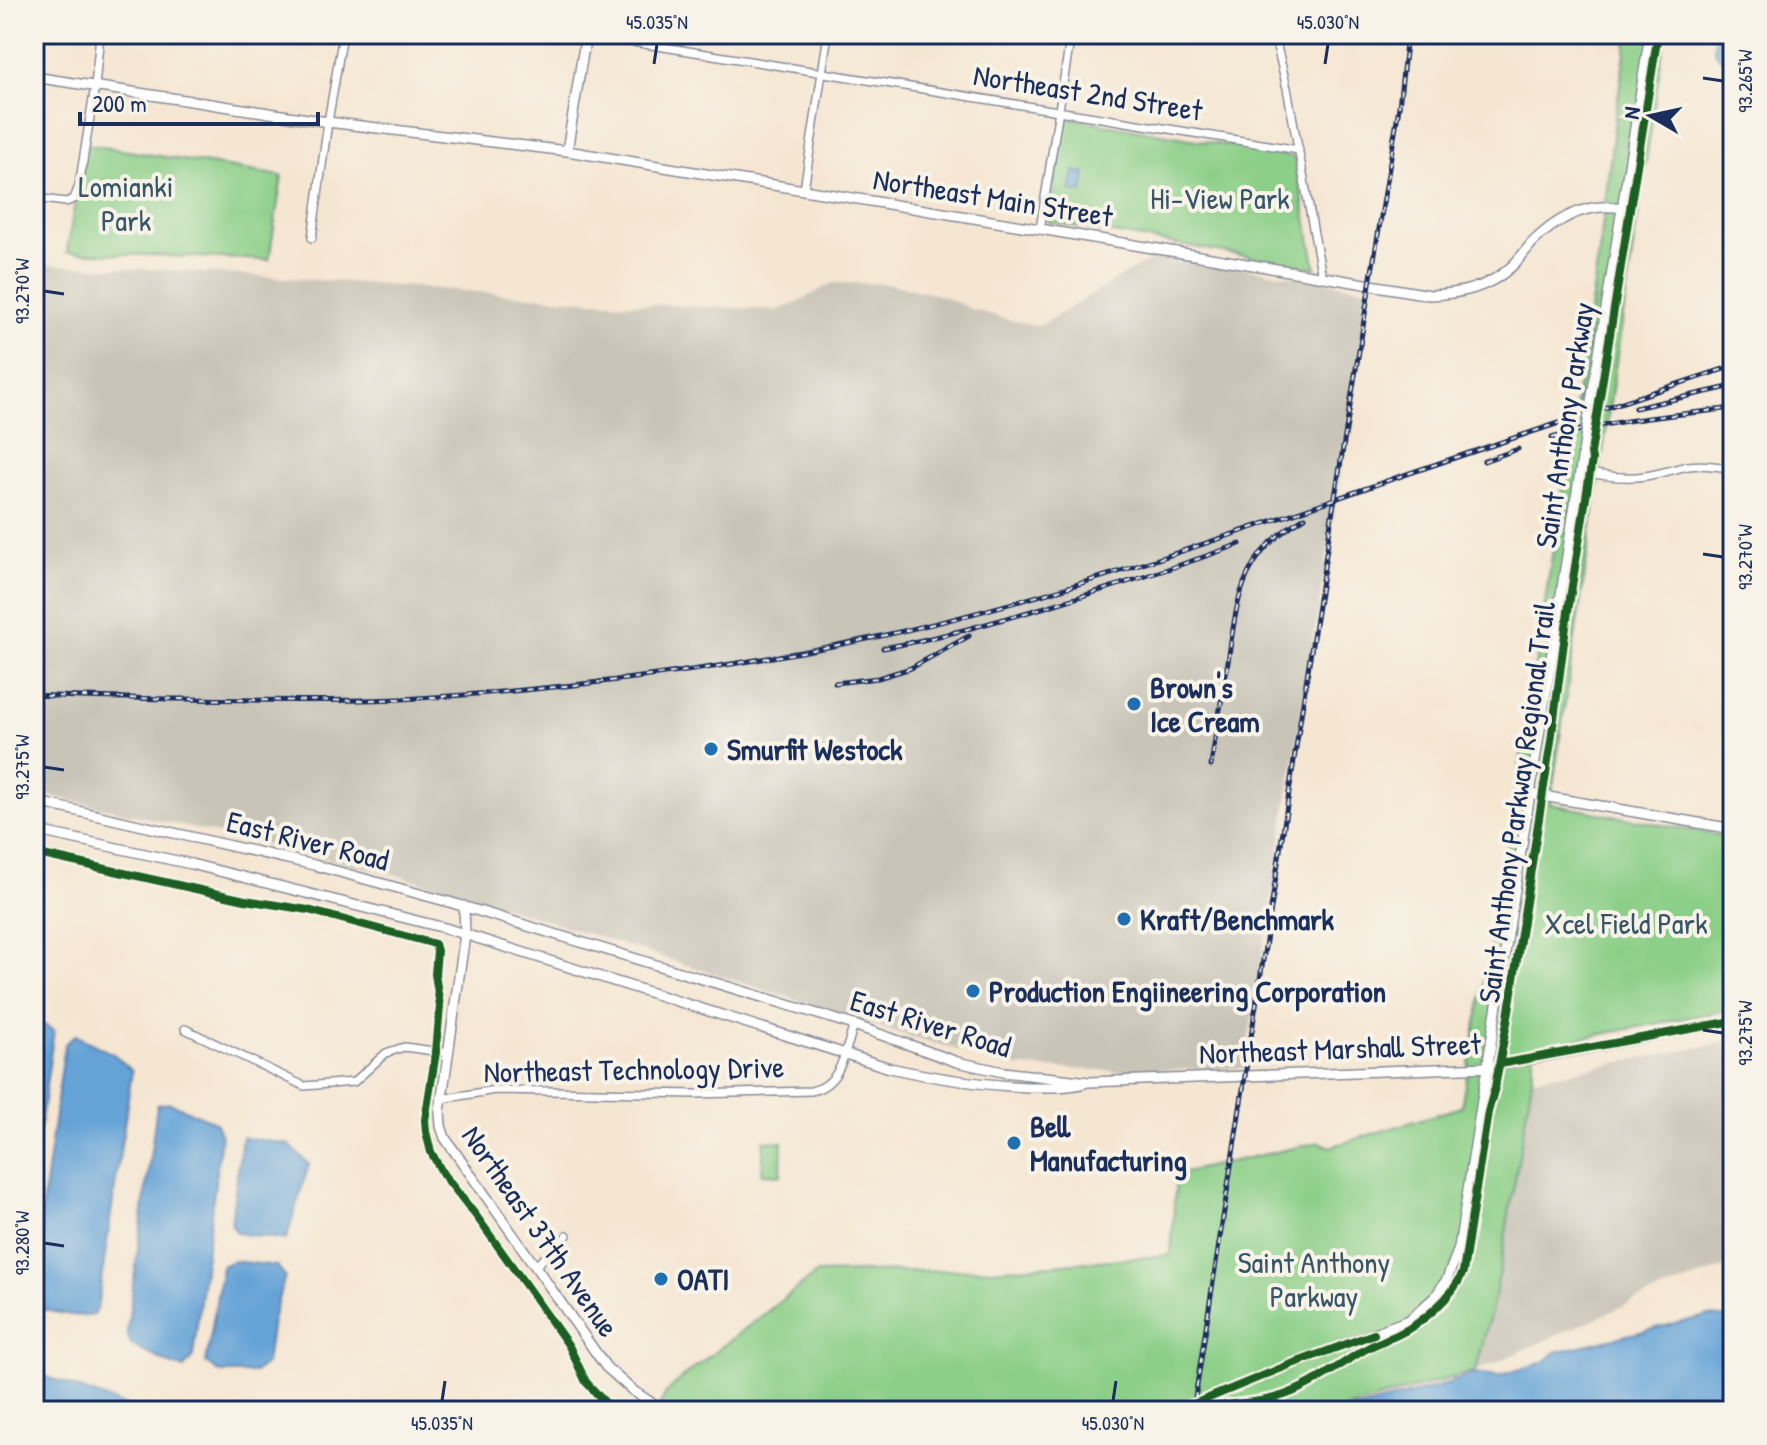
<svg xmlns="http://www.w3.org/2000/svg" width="1767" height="1445" viewBox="0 0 1767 1445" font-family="'Patrick Hand',sans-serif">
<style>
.industrial{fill:#c8c4b8}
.green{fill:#8ccf88;stroke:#547f73;stroke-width:2}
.water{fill:#65a3d7;stroke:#40699a;stroke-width:2}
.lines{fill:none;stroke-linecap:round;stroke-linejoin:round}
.street-casing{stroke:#888a98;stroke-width:10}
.secondary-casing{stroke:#888a98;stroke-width:12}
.street{stroke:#fff;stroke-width:7}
.secondary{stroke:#fff;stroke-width:9}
.rail-casing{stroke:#1b2f5e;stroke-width:5}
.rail{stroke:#f7f3e8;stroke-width:2;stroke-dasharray:6;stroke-linecap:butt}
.secondary-bridge-casing{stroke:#888a98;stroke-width:12;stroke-linecap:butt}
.secondary-bridge{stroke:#fff;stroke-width:9}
.cycleway-casing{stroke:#f7f3e8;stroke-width:13}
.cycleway{stroke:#1b5e20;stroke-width:8}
.ticks{fill:none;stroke:#1b2f5e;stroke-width:3}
.poi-dot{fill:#1f6fb2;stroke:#f7f3e8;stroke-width:3}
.labels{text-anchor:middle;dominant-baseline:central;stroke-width:8;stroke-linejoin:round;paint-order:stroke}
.street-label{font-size:30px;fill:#1b2f5e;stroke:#f7f3e8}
.park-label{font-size:30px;fill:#375768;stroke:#f7f3e8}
.poi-label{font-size:30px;font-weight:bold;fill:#1b2f5e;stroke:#f7f3e8;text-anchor:start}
.neatline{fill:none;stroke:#1b2f5e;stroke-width:3}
.ticks-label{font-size:20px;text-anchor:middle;fill:#1b2f5e}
</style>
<rect width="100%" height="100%" fill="#f7f3e8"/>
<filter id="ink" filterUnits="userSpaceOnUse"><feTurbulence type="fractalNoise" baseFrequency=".0125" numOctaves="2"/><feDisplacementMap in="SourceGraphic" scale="16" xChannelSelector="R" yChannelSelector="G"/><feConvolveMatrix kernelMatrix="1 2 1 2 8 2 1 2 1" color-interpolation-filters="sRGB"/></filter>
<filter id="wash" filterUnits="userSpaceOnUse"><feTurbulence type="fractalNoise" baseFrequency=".006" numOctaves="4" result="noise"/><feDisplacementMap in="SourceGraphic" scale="32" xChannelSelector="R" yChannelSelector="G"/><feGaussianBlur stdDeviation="1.8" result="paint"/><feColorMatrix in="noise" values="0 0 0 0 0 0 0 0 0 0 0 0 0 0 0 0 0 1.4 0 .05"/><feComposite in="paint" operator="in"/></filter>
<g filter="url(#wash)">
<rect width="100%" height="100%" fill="#f5e6d2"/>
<!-- industrial -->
<path class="industrial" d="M1162,254L1370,289L1244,1068L1116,1071L1020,1067L905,1035L465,894L390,873L34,792V264L163,270L362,283L621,303L777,310L797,303L832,283L890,284L942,296L971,309L1009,320L1040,326L1123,275Z
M1733,1041V1264L1634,1301L1476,1371L1496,1291L1532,1079Z"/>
<!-- green -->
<path class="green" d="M1628,34H1665L1550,804L1733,838V1009L1534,1047L1532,1079L1496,1291L1476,1371L1335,1411H656L666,1393L680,1379L817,1273L1004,1269L1171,1255L1176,1174L1320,1142L1330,1147L1461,1107L1502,880L1600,246L1616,111Z
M1064,117L1294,157L1316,268L1048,222Z
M84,144L282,176L269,260L67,252Z
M764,1141L782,1142L781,1175L762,1174Z"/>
<!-- water -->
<path class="water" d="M1716,34H1733V65C1716,58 1710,53 1716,34Z
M1074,171L1086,174L1083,193L1070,191Z
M34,1020L54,1030L34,1169Z
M75,1035L115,1055L132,1071L97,1310C96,1312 94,1314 92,1314C83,1319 44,1311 34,1306V1263L65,1044Z
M170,1103L215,1122L221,1136L193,1357L184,1368L174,1366L131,1345L127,1332L157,1105Z
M242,1137L288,1144L309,1164L286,1240L237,1233L231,1223Z
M233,1261L277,1266L285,1276L272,1320L266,1364L254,1373H220L206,1363L222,1266Z
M1707,1316L1733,1318V1411H1346L1437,1387L1475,1373L1498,1376L1544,1362L1556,1352Z
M34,1372L139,1411H140H34Z"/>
</g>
<g filter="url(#ink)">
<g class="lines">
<defs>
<path id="street" d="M583,34L1299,150
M1274,34L1287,88L1322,277
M804,189L828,34
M34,198L66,202L74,199L79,186L95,86L100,34
M1040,229L1071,34
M312,238L328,122L343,34
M1581,471C1601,476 1624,479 1645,476C1659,474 1674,469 1688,466C1703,464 1718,466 1733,469
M185,1029L304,1086L354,1082L386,1053L404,1047L449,1053
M441,1099L495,1090L695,1094L811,1091C842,1085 845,1050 854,1025
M535,1266L560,1245L567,1235"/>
<path id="secondary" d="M34,77L328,122L567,151L1040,229L1430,295C1460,294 1488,288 1511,267C1519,260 1525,251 1532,243C1557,218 1586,202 1622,208
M567,151L586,34
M1617,240L1650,34
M1531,794L1733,829
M34,801L314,865L449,902L854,1025L957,1062L1003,1072L1089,1082L1489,1067L1733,1021
M34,830L191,864L445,928L890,1068C939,1079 979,1085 1029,1087C1048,1087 1067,1088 1085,1083
M464,906L465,934L440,1112L441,1126L445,1138L606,1367L632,1390L664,1411
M1177,1411L1289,1365L1409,1320L1436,1296L1447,1279L1459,1248L1586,434"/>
</defs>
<!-- street casing -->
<use href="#street" class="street-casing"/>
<!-- secondary casing -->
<use href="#secondary" class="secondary-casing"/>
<!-- street -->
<use href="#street" class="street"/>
<!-- secondary -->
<use href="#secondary" class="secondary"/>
<defs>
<path id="rail" d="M1635,408L1733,386
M1552,438C1610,419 1673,416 1733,408
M1484,461L1518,449
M883,648C939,638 994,622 1049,606C1113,587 1177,567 1240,544
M835,683L878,678L911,668L969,636
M34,695C84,698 133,698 183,699C256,700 330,702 402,699C560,690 717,671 872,638C1044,601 1209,543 1375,485C1494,444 1613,405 1733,366
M1211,766C1216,731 1222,697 1228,662C1238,594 1241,554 1305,517
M1193,1411L1333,509L1399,107L1407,34"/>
</defs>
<!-- rail casing -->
<use href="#rail" class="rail-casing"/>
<!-- rail -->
<use href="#rail" class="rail"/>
<defs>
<path id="secondary-bridge" d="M1586,434L1617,240"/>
</defs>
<!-- secondary-bridge casing -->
<use href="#secondary-bridge" class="secondary-bridge-casing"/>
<!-- secondary-bridge -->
<use href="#secondary-bridge" class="secondary-bridge"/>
<defs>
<path id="cycleway" d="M34,853L245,900L308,910L435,944L437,951L435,974L440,1006L436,1052L425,1120L426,1132L431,1152L443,1174L477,1217L552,1322L569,1346L586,1382L613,1411
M1500,1064L1733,1021
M1177,1411L1289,1365L1374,1334
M1199,1411C1225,1402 1252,1405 1278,1397C1309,1388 1336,1367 1364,1350C1375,1344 1386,1340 1397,1335C1421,1324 1453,1297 1463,1272L1488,1112L1495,1087L1508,1017L1551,741L1568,611L1592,460L1591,453L1658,34"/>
</defs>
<!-- cycleway casing -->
<use href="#cycleway" class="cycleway-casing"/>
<!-- cycleway -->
<use href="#cycleway" class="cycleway"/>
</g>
</g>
<!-- ticks -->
<path class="ticks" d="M654,64L657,44M1325,64L1328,44M1703,78L1723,81M44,291L64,294M1703,554L1723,557M44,767L64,770M1703,1030L1723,1033M44,1243L64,1246M442,1401L445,1381M1113,1401L1116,1381"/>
<!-- markers -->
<g class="poi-dot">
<circle cx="1134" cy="704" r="8"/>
<circle cx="711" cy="749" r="8"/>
<circle cx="1124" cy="919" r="8"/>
<circle cx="973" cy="991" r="8"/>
<circle cx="1014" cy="1143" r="8"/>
<circle cx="661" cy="1279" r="8"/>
</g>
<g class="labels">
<!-- street labels -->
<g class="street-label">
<text transform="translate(1088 92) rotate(9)">Northeast 2nd Street</text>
<text transform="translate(993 197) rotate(9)">Northeast Main Street</text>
<text transform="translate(1564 425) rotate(-81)">Saint Anthony Parkway</text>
<text transform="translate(1516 802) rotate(-82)">Saint Anthony Parkway Regional Trail</text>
<text transform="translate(308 840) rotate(14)">East River Road</text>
<text transform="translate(931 1023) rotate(17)">East River Road</text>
<text transform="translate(1340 1048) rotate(-2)">Northeast Marshall Street</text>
<text transform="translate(634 1069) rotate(-1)">Northeast Technology Drive</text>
<text transform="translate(541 1231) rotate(55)">Northeast 37th Avenue</text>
</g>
<!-- park labels -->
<g class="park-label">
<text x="126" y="186">Lomianki<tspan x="126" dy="34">Park</tspan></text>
<text x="1220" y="198">Hi-View Park</text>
<text x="1626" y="923">Xcel Field Park</text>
<text x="1314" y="1262">Saint Anthony<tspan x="1314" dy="34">Parkway</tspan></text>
</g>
<!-- poi labels -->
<g class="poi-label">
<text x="1150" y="687">Brown's<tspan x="1150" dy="34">Ice Cream</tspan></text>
<text x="727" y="749">Smurfit Westock</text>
<text x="1140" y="919">Kraft/Benchmark</text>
<text x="989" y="991">Production Engiineering Corporation</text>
<text x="1030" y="1126">Bell<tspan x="1030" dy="34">Manufacturing</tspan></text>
<text x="677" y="1279">OATI</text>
</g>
</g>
<!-- margin -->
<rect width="1767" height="1445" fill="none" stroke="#f7f3e8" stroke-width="88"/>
<!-- north arrow -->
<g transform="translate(1651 116) rotate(279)" stroke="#f7f3e8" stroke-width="6" paint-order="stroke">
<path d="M0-6L14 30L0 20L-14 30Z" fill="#1b2f5e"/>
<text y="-12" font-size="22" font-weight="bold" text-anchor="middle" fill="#1b2f5e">N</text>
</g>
<!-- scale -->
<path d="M80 112v12h238v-12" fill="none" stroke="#1b2f5e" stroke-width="4"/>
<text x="92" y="112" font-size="24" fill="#1b2f5e" stroke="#f7f3e8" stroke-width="6" paint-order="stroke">200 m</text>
<rect x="44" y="44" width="1679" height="1357" class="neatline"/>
<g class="ticks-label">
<text x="657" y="29">45.035°N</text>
<text x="1328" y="29">45.030°N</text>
<text transform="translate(1745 81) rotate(-90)" y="7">93.265°W</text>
<text transform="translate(22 291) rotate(-90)" y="7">93.270°W</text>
<text transform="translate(1745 557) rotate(-90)" y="7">93.270°W</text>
<text transform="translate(22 767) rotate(-90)" y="7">93.275°W</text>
<text transform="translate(1745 1033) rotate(-90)" y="7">93.275°W</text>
<text transform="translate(22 1243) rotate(-90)" y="7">93.280°W</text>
<text x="442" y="1430">45.035°N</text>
<text x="1113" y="1430">45.030°N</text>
</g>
</svg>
